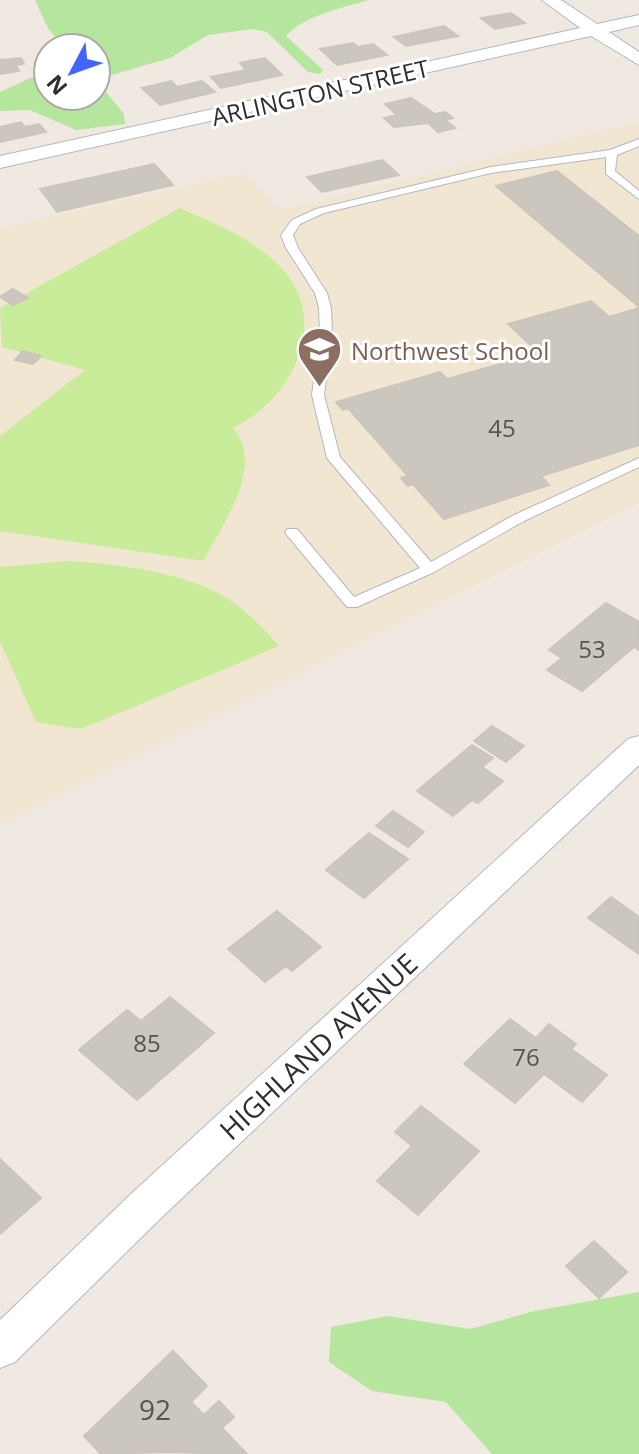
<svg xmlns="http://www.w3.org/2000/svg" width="639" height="1454" viewBox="0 0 639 1454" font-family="'Open Sans',sans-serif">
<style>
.education{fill:#f0e6d1}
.green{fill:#b6e59e}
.pitch{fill:#c9ec9a}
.building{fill:#cbc7bf;stroke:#cbc5ba;stroke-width:2}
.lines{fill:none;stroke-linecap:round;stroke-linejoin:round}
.lane-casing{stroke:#b4b7c1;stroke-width:2}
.street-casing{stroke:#b4b7c1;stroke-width:2}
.lane{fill:#fff;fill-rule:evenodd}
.street{fill:#fff;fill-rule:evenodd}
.labels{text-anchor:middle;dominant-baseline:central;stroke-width:6;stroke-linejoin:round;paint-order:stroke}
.far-street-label{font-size:24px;fill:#2e2e2e;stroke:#fff}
.far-education-label{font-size:24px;fill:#785e54;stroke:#fff;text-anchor:start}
.number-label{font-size:24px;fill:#555452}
.street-label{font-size:28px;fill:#2e2e2e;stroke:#fff}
.near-number-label{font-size:28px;fill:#555452}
</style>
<rect width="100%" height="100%" fill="#efe9e1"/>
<!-- education -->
<path class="education" d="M639,122V503L0,824V228L244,173L279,210Z"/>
<!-- green -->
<path class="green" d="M35,0H369C342,8 305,15 286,36L323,70L320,74L308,72L267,32L253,29L208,35L170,58L108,76L102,87L124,114L125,124L76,130L30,110L0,111V92L35,76L48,65V96H96V48H59L61,45L48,28Z
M639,1292V1454H492L446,1402L372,1391L329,1362L331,1327L388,1316L470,1329L535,1311Z"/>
<!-- pitch -->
<path class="pitch" d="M180,208C216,224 257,240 284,271C331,326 289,401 233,428C266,466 222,525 203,561L0,531V436L85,370L2,347L0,308Z
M68,561C117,564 188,572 230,600C249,613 264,629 279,646L81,729L36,722L0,642V567Z"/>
<!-- building -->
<path class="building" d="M511,13L525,23L495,29L481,18Z
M444,26L458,36L406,46L394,37Z
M353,43L358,47L373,44L387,55L337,65L320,49Z
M21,58L24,64L16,65L19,71L0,74V60Z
M265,58L282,75L221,88L211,77L246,70L240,63Z
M171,81L177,87L202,81L215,92L160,105L142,88Z
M411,98L435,114L445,112L453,118L445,120L455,128L438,132L428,123L394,127L384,118L397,115L385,104Z
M21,122L25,127L39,124L46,132L0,142V127Z
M382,160L399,175L322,192L307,177Z
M154,164L173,185L57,212L40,189Z
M557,171L639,236V307L496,186Z
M13,289L28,298L13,305L0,297Z
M591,301L609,317L639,308V445L541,476L549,485L444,519L413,484L408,486L401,478L408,476L348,408L343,410L336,402L440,372L447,379L539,353L508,324Z
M23,351L41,356L33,364L15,360Z
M606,603L639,622V650L634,647L582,691L547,670L562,658L549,650Z
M492,726L524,746L506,762L474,741Z
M472,745L493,758L482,767L503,781L478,803L472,800L453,816L417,791Z
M393,811L424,832L408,847L376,826Z
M369,833L408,859L364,898L326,870Z
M611,897L639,917V954L588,918Z
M277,911L321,947L292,971L286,966L265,982L228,949Z
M170,997L214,1033L137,1100L79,1050L127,1010L141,1021Z
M510,1019L536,1038L549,1024L576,1044L571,1049L607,1075L582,1102L544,1074L515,1103L464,1064Z
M421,1106L479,1151L418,1215L377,1181L412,1146L395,1132Z
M0,1159L41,1198L0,1234Z
M594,1241L627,1272L599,1298L566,1266Z
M173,1351L207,1386L191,1402L204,1415L219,1401L234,1417L222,1428L247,1454L166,1452L101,1454L84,1436Z"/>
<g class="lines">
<defs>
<path id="lane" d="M639,139V146L617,155L615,171L639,191V199L606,174V157L491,173L324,213L300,224L293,235L298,248L327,293L331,308L332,334L324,395L340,457L431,562L514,515L639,458V467L524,521L434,572L357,607H347L287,535L285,532L287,529H297L354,597L420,568L327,458L312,395L320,334L319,308L315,293L286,248L281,235L292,220L316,209L491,167L610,150Z"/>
<path id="street" d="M542,0H561L597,24L639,15V25L609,32L639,52V65L591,36L0,168V156L580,28Z
M639,736V765L160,1219L15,1362L0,1368V1320L132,1193L628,739Z"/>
</defs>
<!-- lane casing -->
<use href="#lane" class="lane-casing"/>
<!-- street casing -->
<use href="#street" class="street-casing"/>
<!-- lane -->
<use href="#lane" class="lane"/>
<!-- street -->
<use href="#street" class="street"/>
</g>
<!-- icons -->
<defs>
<symbol id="school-pin" viewBox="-11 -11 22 30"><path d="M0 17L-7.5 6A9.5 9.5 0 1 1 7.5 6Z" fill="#8d6e63" stroke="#fff"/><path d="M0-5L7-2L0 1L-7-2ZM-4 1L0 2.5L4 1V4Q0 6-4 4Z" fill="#fff"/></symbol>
</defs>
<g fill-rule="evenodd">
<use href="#school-pin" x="294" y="324" width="51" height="69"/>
</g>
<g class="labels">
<!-- far-street labels -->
<g class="far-street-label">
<text transform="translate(320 92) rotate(-13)">ARLINGTON STREET</text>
</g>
<!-- far-education labels -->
<g class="far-education-label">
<text x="351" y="350">Northwest School</text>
</g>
<!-- number labels -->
<g class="number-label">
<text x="502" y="427">45</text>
<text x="592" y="648">53</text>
<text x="147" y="1042">85</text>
<text x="526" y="1056">76</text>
</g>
<!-- street labels -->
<g class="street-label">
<text transform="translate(318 1046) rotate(-43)">HIGHLAND AVENUE</text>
</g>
<!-- near-number labels -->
<g class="near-number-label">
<text x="155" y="1409">92</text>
</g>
</g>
<!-- north arrow -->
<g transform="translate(72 72) rotate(229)"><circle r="38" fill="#ffffff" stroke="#ababab" stroke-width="2"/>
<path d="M0-6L14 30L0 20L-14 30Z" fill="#4264fb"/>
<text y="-12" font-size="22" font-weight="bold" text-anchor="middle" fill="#2e2e2e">N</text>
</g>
</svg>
